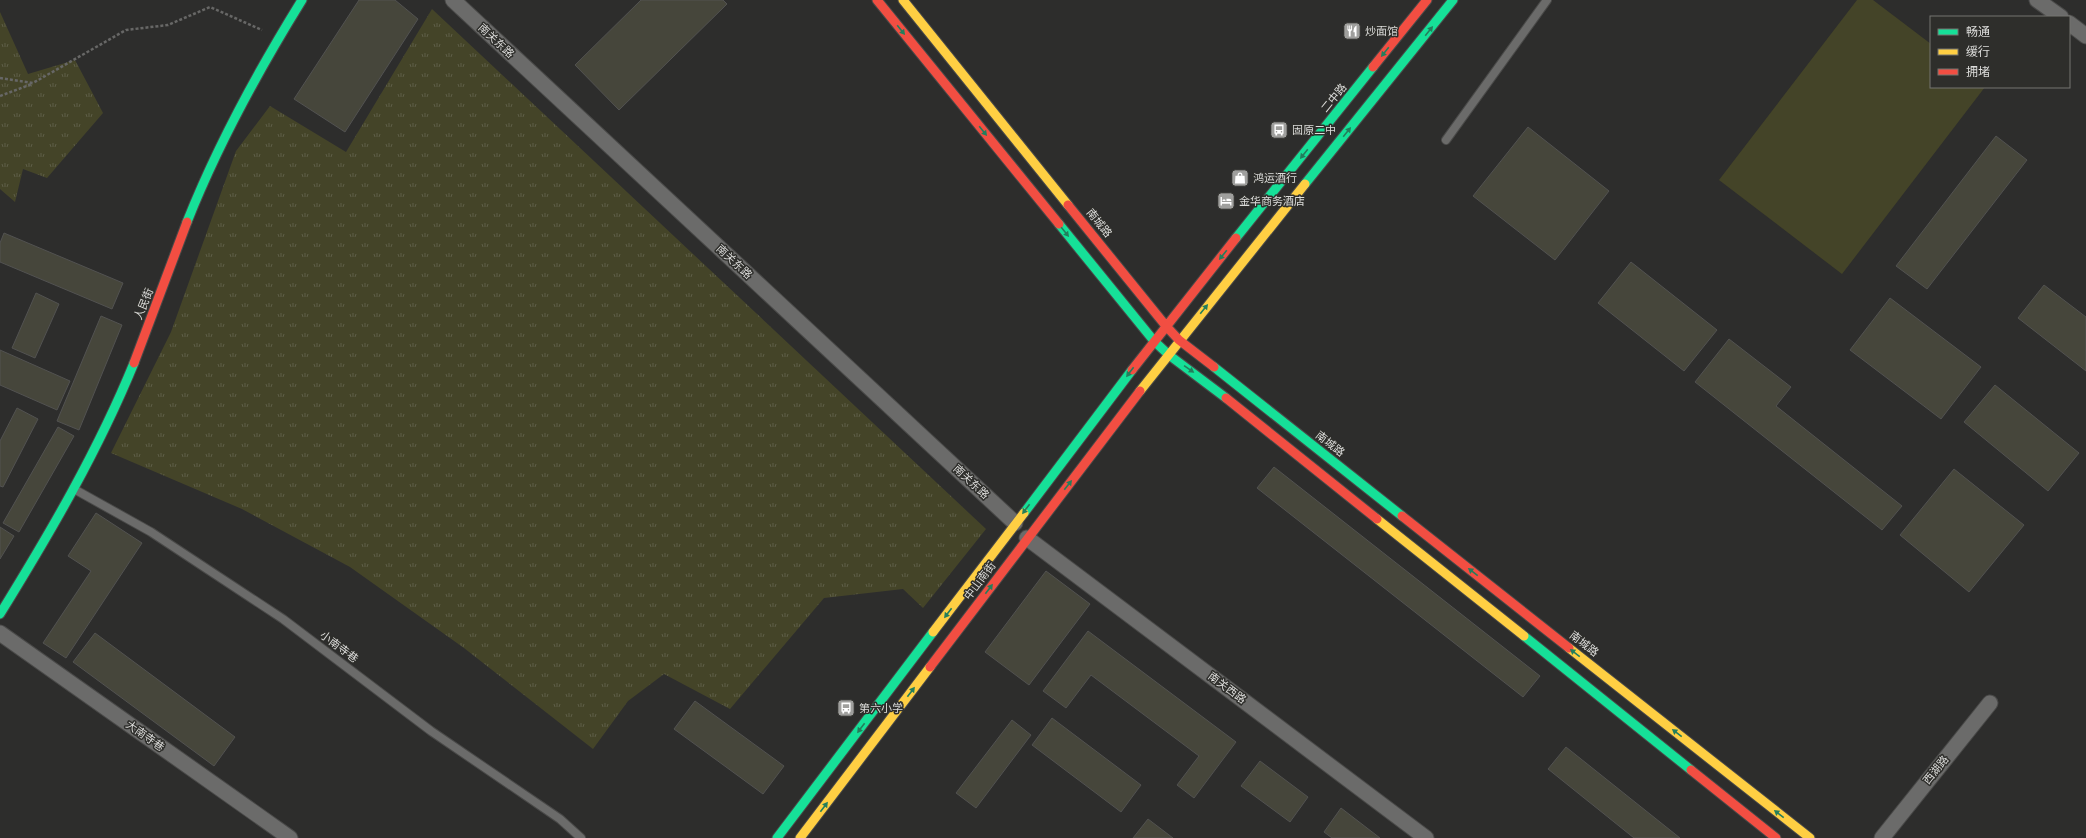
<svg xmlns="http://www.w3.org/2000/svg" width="2086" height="838" viewBox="0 0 2086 838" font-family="'Fira Sans Condensed','Noto Sans SC',sans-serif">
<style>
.grass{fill:#444428}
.park{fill:url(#park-tufts)}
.building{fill:#46463b;stroke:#525251}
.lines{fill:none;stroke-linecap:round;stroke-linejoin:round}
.lane-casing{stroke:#494948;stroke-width:10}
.street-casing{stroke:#494948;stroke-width:17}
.fast-casing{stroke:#494948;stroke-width:11}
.slow-casing{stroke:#494948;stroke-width:11}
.jam-casing{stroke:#494948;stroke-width:11}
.path{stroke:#676766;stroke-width:2.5;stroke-dasharray:3 2;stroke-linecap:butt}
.lane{stroke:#6b6b6a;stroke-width:8}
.street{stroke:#6b6b6a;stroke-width:15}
.fast{stroke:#16e098;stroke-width:9}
.slow{stroke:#ffcf43;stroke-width:9}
.jam{stroke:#f24e42;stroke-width:9}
.oneway{fill:#237e5c}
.labels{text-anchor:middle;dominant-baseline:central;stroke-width:3;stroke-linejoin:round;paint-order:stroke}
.poi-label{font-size:11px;fill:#dcdcda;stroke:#2e2e2b;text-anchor:start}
.street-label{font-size:11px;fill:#dcdcda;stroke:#2e2e2b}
</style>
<defs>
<pattern id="park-tufts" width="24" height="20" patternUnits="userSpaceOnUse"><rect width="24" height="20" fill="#444428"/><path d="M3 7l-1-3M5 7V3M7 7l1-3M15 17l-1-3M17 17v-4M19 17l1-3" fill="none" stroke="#5e5e47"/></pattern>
</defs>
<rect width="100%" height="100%" fill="#2d2d2c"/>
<!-- grass -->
<path class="grass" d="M1857,0H1873L1931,44V87H1985L1842,274L1719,180Z"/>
<!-- park -->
<path class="park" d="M432,9L986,529L923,608L903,589L824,598L730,709L664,674L628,701L593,749L464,648L350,567L242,509L111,453L171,332L236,151L270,106L346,152Z
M0,12L28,74L75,60L103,113L47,178L23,169L15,202L0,189Z"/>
<!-- building -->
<path class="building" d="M359,0H395L418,19L345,132L294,99Z
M641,0H723L727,4L619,110L575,65Z
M1528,127L1609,191L1555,260L1473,196Z
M1996,136L2027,160L1927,289L1896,266Z
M4,233L123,283L112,309L0,262V243Z
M1631,262L1717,330L1684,371L1598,303Z
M2044,285L2086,317V371L2018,318Z
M36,293L59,304L35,358L12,348Z
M1890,298L1981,367L1941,419L1850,350Z
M101,316L122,325L79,430L57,421Z
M1729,339L1791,387L1776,406L1902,506L1882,530L1695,382Z
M0,350L70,381L57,410L0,385Z
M1995,385L2079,453L2048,491L1964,422Z
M17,408L38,419L3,487L0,486V441Z
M58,427L74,436L19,532L3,523Z
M1274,467L1540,676L1523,697L1257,488Z
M1954,469L2024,525L1969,592L1900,535Z
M96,513L142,543L66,658L43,643L91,571L68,556Z
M0,527L14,536L0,559Z
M1046,571L1090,604L1029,685L985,652Z
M1088,631L1236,742L1194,798L1177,785L1199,756L1091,675L1066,708L1043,691Z
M95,633L235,737L214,766L73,662Z
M695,701L784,766L763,794L674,729Z
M1052,718L1141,785L1121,812L1032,745Z
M1012,720L1031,735L976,808L956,793Z
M1566,747L1680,838H1634L1548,769Z
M1260,761L1308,797L1290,822L1241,786Z
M1341,808L1380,838H1332L1324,832Z
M1148,819L1173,838H1133Z"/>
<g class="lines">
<defs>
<path id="lane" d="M1446,140L1547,0
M74,489L151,532L283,619L431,731L560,819L581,838"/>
<path id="street" d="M453,0L1015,523
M2037,0L2061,17
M2069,23L2086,36
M1027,538L1426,838
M0,633L290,838
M1882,838L1990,703"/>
<path id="fast" d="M1305,184L1453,0
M187,222C218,144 258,71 302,0
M1059,224L1154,341L1169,355L1226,398
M1236,238L1373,67
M1214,367L1402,516
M1024,513L1132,370
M0,614C50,533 98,451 134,363
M1524,636L1691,770
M777,838L933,632"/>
<path id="slow" d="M903,0L1068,205
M1140,391L1305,184
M1377,519L1524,636
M933,632L1024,513
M1569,648L1810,838
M800,838L930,667"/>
<path id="jam" d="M877,0L1059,224
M1373,67L1427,0
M1068,205L1166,326L1179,340L1214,367
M134,363L187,222
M1132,370L1236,238
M1226,398L1377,519
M1402,516L1569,648
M930,667L1140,391
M1691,770L1776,838"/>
</defs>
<!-- lane casing -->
<use href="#lane" class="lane-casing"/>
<!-- street casing -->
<use href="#street" class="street-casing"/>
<!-- fast casing -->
<use href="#fast" class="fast-casing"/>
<!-- slow casing -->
<use href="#slow" class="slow-casing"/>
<!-- jam casing -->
<use href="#jam" class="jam-casing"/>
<!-- path -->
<path class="path" d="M0,78L33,83L126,30L168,25L210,7L262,30
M0,96L32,84"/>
<!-- lane -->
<use href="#lane" class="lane"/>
<!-- street -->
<use href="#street" class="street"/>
<!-- fast -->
<use href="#fast" class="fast"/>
<!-- slow -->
<use href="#slow" class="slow"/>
<!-- jam -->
<use href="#jam" class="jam"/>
</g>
<!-- one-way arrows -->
<defs><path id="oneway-solid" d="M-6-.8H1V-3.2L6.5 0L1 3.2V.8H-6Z"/></defs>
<g class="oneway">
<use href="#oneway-solid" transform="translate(901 30) rotate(51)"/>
<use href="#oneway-solid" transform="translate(1429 31) rotate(-51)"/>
<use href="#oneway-solid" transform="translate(1385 52) rotate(129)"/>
<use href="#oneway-solid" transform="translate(983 131) rotate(51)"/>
<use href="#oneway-solid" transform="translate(1347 132) rotate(-51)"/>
<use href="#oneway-solid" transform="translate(1304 154) rotate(129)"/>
<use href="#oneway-solid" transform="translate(1065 232) rotate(51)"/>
<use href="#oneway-solid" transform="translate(1223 255) rotate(129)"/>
<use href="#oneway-solid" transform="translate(1204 309) rotate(-51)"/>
<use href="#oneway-solid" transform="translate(1189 369) rotate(35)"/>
<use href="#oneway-solid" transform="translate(1130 372) rotate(127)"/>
<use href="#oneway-solid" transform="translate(1068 485) rotate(-52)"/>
<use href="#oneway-solid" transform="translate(1026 509) rotate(127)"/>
<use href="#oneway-solid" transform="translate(1473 572) rotate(-142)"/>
<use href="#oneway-solid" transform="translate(989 589) rotate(-53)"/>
<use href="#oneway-solid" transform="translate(948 613) rotate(127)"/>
<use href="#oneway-solid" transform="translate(1575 653) rotate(-142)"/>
<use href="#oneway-solid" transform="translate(911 692) rotate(-53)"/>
<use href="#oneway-solid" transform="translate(861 728) rotate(127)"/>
<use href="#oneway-solid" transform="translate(1677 733) rotate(-142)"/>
<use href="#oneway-solid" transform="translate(824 807) rotate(-53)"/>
<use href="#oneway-solid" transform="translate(1779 814) rotate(-142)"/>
</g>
<!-- icons -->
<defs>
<symbol id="restaurant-square" viewBox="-11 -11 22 22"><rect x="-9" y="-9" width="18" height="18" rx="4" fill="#9f9f9d" stroke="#2e2e2b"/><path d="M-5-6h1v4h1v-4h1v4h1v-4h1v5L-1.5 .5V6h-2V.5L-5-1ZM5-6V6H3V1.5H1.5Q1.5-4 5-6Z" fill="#fff"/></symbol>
<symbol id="bus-square" viewBox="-11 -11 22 22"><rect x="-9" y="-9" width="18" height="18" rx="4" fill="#9f9f9d" stroke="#2e2e2b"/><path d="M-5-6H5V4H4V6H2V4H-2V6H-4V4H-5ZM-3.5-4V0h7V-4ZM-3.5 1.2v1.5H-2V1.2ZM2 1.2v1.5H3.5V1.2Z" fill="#fff"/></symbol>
<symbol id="shop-square" viewBox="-11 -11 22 22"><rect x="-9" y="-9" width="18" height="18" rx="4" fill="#9f9f9d" stroke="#2e2e2b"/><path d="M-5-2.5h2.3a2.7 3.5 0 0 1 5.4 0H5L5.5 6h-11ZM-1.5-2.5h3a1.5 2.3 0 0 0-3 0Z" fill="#fff"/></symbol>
<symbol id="hotel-square" viewBox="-11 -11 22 22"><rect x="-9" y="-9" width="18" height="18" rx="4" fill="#9f9f9d" stroke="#2e2e2b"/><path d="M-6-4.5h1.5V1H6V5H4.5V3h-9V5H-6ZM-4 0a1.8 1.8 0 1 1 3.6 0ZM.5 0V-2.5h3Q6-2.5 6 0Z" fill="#fff"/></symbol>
</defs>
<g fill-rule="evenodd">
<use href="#restaurant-square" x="1342" y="21" width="20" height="20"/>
<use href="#bus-square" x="1269" y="120" width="20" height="20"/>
<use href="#shop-square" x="1230" y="168" width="20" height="20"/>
<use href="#hotel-square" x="1216" y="191" width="20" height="20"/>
<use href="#bus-square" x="836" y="698" width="20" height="20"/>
</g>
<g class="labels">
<!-- poi labels -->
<g class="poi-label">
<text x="1365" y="31">炒面馆</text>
<text x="1292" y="130">固原二中</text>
<text x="1253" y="178">鸿运酒行</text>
<text x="1239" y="201">金华商务酒店</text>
<text x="859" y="708">第六小学</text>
</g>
<!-- street labels -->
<g class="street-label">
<text transform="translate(496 41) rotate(43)">南关东路</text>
<text transform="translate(1334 98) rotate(-51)">二中路</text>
<text transform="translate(1099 223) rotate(51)">南城路</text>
<text transform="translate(734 262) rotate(43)">南关东路</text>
<text transform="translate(144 304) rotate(-68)">人民街</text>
<text transform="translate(1330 444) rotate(38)">南城路</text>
<text transform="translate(971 482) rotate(43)">南关东路</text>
<text transform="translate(980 581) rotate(-53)">中山南街</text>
<text transform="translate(1584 644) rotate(38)">南城路</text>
<text transform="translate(339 647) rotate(37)">小南寺巷</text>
<text transform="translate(1227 688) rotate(37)">南关西路</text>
<text transform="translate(145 736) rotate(35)">大南寺巷</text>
<text transform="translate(1936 770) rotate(-51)">西湖路</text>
</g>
</g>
<!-- legend -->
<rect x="1930" y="16" width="140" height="72" fill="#2e2e2b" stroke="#747471"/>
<rect x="1938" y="29" width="20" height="6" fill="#16e098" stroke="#747471"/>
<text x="1966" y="36" font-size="12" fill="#dcdcda">畅通</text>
<rect x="1938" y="49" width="20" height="6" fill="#ffcf43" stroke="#747471"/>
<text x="1966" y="56" font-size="12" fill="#dcdcda">缓行</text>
<rect x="1938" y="69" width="20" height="6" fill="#f24e42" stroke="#747471"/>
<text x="1966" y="76" font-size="12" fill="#dcdcda">拥堵</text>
</svg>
